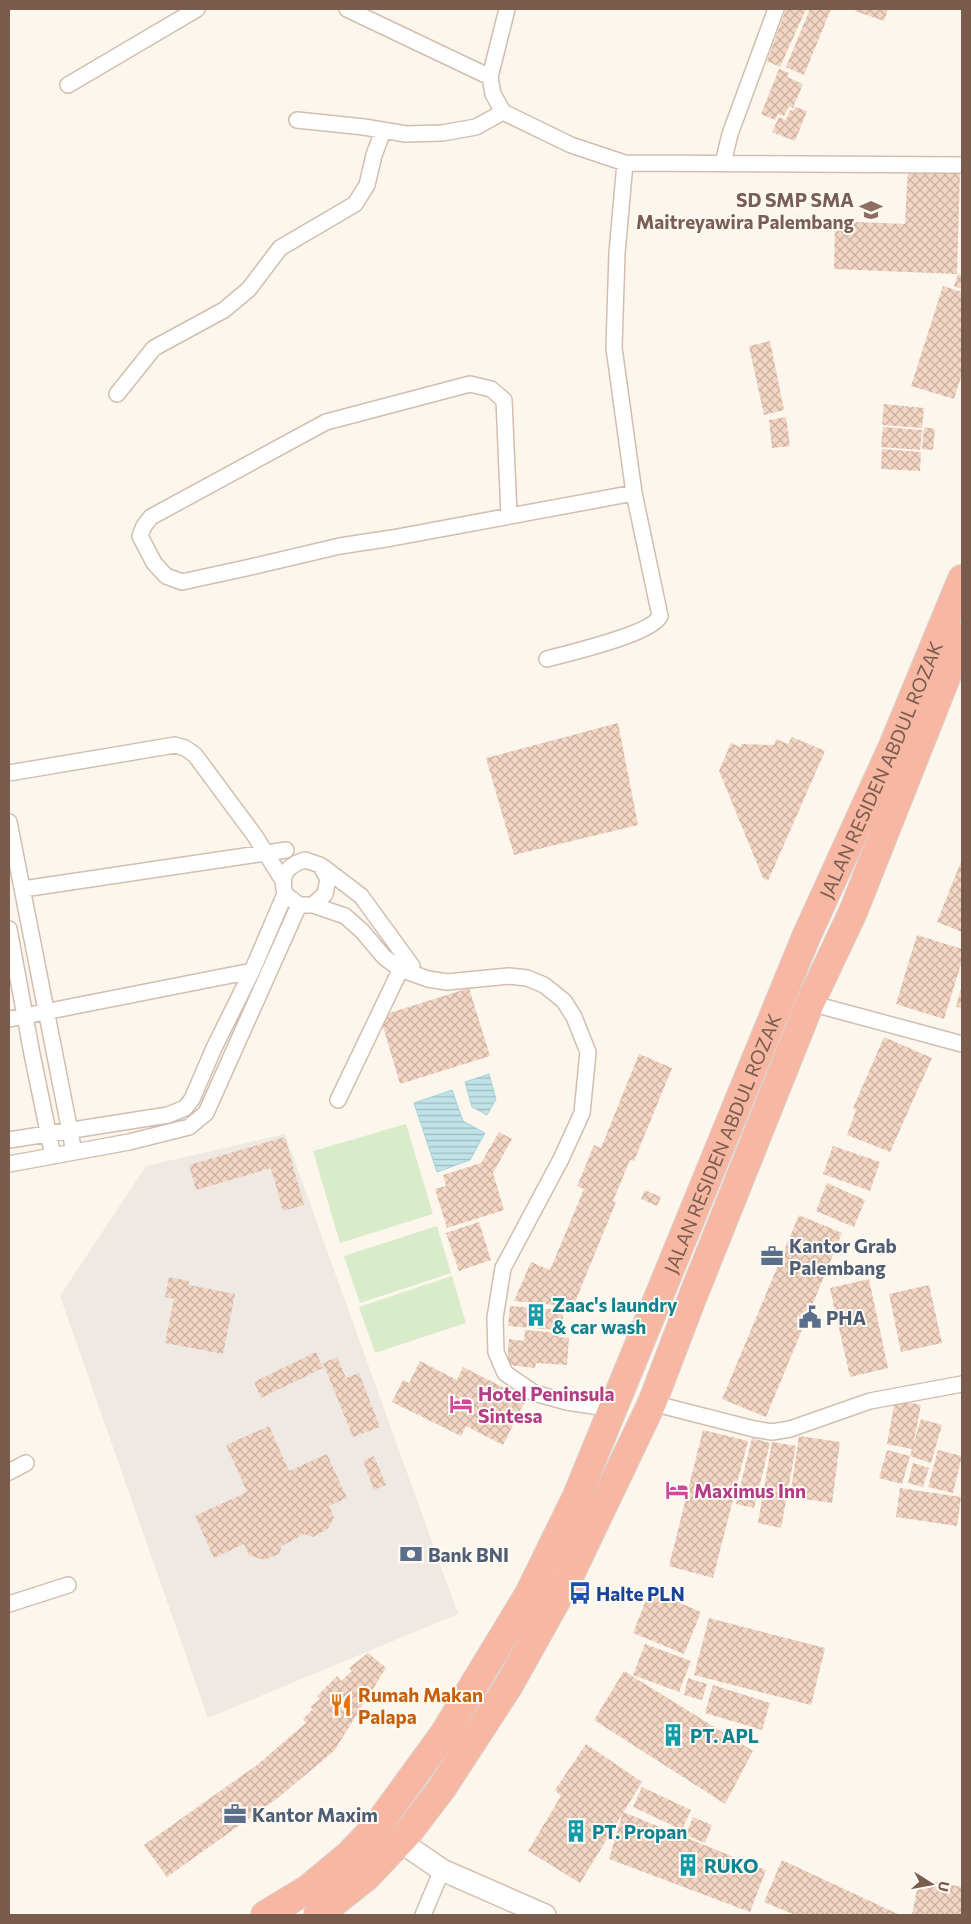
<svg xmlns="http://www.w3.org/2000/svg" width="971" height="1924" viewBox="0 0 971 1924" font-family="Commissioner,sans-serif">
<style>
.industrial{fill:#efe9e4}
.pitch{fill:#d8ecc9}
.water{fill:url(#water-rules);stroke:#a5d3da}
.building{fill:url(#building-cross-hatch)}
.lines{fill:none;stroke-linecap:round;stroke-linejoin:round}
.street-casing{stroke:#d1beb0;stroke-width:18}
.secondary-casing{stroke:#d6c0b0;stroke-width:24}
.highway-casing{stroke:#dad1cd;stroke-width:30}
.street{stroke:#fff;stroke-width:15}
.secondary{stroke:#fff;stroke-width:21}
.highway{stroke:#f7b7a3;stroke-width:28}
.labels{text-anchor:middle;dominant-baseline:central;stroke-width:4;stroke-linejoin:round;paint-order:stroke}
.education-label{font-size:19px;font-weight:bold;fill:#785e54;stroke:#fffaf3;text-anchor:end}
.street-label{font-size:19px;fill:#7a5c4d;stroke:#fffaf3}
.service-label{font-size:19px;font-weight:bold;fill:#4e5e75;stroke:#fffaf3;text-anchor:start}
.culture-label{font-size:19px;font-weight:bold;fill:#0d838f;stroke:#fffaf3;text-anchor:start}
.hotel-label{font-size:19px;font-weight:bold;fill:#b23c85;stroke:#fffaf3;text-anchor:start}
.transit-label{font-size:19px;font-weight:bold;fill:#164399;stroke:#fffaf3;text-anchor:start}
.food-label{font-size:19px;font-weight:bold;fill:#c56008;stroke:#fffaf3;text-anchor:start}
</style>
<defs>
<pattern id="water-rules" width="6" height="5" patternUnits="userSpaceOnUse" patternTransform="scale(1.25)"><rect width="6" height="5" fill="#bfe3e8"/><path d="M0 2.5h6" fill="none" stroke="#a0bbbe"/></pattern>
<pattern id="building-cross-hatch" width="8" height="8" patternUnits="userSpaceOnUse" patternTransform="scale(1.25)"><rect width="8" height="8" fill="#f3d5c3"/><path d="M0 0l8 8M0 8l8-8" fill="none" stroke="#cab0a1"/></pattern>
</defs>
<rect width="100%" height="100%" fill="#fdf6ec"/>
<!-- industrial -->
<path class="industrial" d="M285,1134L458,1614L208,1718L60,1296L146,1166Z"/>
<!-- pitch -->
<path class="pitch" d="M406,1124L433,1214L340,1243L313,1151Z
M437,1226L451,1273L360,1303L344,1256Z
M452,1276L466,1323L375,1353L359,1307Z"/>
<!-- water -->
<path class="water" d="M489,1074L496,1099L487,1115L472,1107L465,1082Z
M452,1090L463,1121L485,1133L470,1160L437,1172L414,1103Z"/>
<!-- building -->
<path class="building" d="M786,9H806L780,67L767,61Z
M810,9H831L804,75L786,67Z
M856,9H888L884,21L855,11Z
M779,69L789,73L787,77L803,84L793,108L789,106L784,116L778,114L775,120L761,114Z
M795,107L807,111L795,141L772,132L779,117L786,120L790,110L793,111Z
M908,168L960,170L957,274L834,269L835,221L905,224Z
M958,274L962,275V289L954,286Z
M943,286L962,292V374L954,399L911,386Z
M770,341L784,410L764,415L749,346Z
M884,404L924,408L922,428L882,425Z
M786,417L790,446L772,448L769,420Z
M883,427L922,430L920,450L881,447Z
M924,427L935,429L933,450L922,449Z
M882,449L921,452L920,471L881,469Z
M618,723L638,825L514,855L486,758Z
M792,737L825,751L768,881L763,878L719,771L731,743L740,747L742,744L774,745L776,739L788,744Z
M962,859V932L937,922Z
M917,935L962,949V961L944,1019L896,1004Z
M962,985V1008L956,1007Z
M469,988L490,1056L400,1084L380,1016Z
M884,1037L932,1058L890,1152L847,1135L856,1110L853,1108Z
M639,1054L672,1068L634,1161L630,1160L613,1201L616,1202L573,1307L514,1301L531,1262L550,1270L584,1189L577,1186L581,1177L594,1145L601,1148Z
M499,1132L512,1139L493,1173L504,1210L447,1228L435,1189L446,1186L443,1175L481,1163Z
M285,1137L304,1205L283,1211L271,1168L196,1190L189,1165Z
M833,1146L880,1162L870,1191L823,1174Z
M827,1183L865,1200L854,1227L816,1211Z
M645,1190L661,1197L657,1206L641,1199Z
M799,1215L842,1233L766,1417L722,1399Z
M479,1222L491,1260L459,1271L446,1233Z
M169,1277L189,1281V1285L235,1294L223,1354L165,1343L174,1299L165,1297Z
M869,1279L888,1368L850,1377L830,1288Z
M929,1285L942,1343L901,1352L889,1294Z
M510,1306L563,1310V1320H558L557,1330L508,1326Z
M525,1330L559,1333V1337L569,1338L567,1365L536,1363L535,1368L507,1365L509,1339L524,1341Z
M316,1352L323,1368L261,1398L254,1382Z
M337,1357L346,1378L359,1373L380,1427L353,1437L323,1363Z
M420,1361L457,1380L463,1367L526,1399L503,1445L466,1426L461,1436L392,1402L403,1380L409,1383Z
M895,1400L921,1405L913,1445L921,1419L942,1425L931,1463L910,1456L912,1449L887,1444Z
M269,1426L289,1471L327,1454L347,1498L329,1506L334,1518L328,1529L313,1537L304,1534L282,1546L279,1554L264,1560L249,1555L244,1544L214,1558L195,1516L247,1492L226,1445Z
M703,1430L748,1441L713,1578L669,1566Z
M799,1436L840,1442L832,1503L790,1497Z
M752,1438L770,1443L754,1508L736,1504Z
M772,1442L796,1446L781,1528L758,1523Z
M887,1450L910,1456L902,1484L879,1478Z
M938,1450L962,1456L953,1493L928,1487Z
M374,1456L386,1485L374,1490L363,1461Z
M913,1463L929,1468L923,1487L908,1483Z
M900,1488L961,1497L957,1526L896,1517Z
M581,1582L589,1587L580,1604L572,1599Z
M650,1590L701,1612L684,1654L633,1633Z
M709,1618L825,1648L811,1705L694,1675Z
M645,1644L691,1661L679,1692L633,1675Z
M368,1653L386,1668L334,1751L279,1797L167,1877L144,1845L257,1765L306,1723L303,1719L313,1709L310,1707L320,1699L317,1696L337,1676L341,1681L352,1671L349,1668Z
M624,1671L753,1751L725,1804L594,1720Z
M688,1678L707,1684L702,1700L684,1695Z
M713,1685L770,1703L762,1730L705,1713Z
M586,1744L642,1782L580,1883L528,1851L561,1796L555,1790Z
M642,1787L691,1810L682,1830L633,1807Z
M623,1812L766,1870L750,1912L609,1859Z
M693,1817L712,1825L705,1843L686,1835Z
M782,1860L900,1915H795L764,1902Z
M919,1879L962,1887V1915H912Z"/>
<g class="lines">
<defs>
<path id="street" d="M347,9L490,77L493,94L503,112L571,145L625,163L962,165
M490,77L507,9
M68,85L197,9
M297,120L364,127L406,134L442,133L476,127L503,112
M723,163L730,134L776,9
M117,394L154,348L224,310L249,289L280,248L355,204L367,185L374,155L383,131
M509,516L504,400L491,389L470,384L326,422L151,517L144,526L140,536L154,563L166,576L182,582L255,566L340,546L392,538L634,493
M547,659C569,653 652,634 660,616L634,493L614,348L617,253L625,163
M9,773L175,745L185,748L195,755L255,836L282,879
M9,822L74,1152
M323,867L361,896L412,966
M23,889L286,850
M313,905L325,894L328,879L320,865L305,860C286,866 280,875 285,894L299,905H313L345,916L362,931L384,957L400,969L428,979L447,982L509,976L527,978L544,985L564,1001L574,1017L588,1052L582,1113L561,1159L503,1268L495,1318L496,1352L505,1373L534,1393L567,1402L613,1409
M9,929L32,1054L53,1156
M810,1003L962,1044
M9,1019L252,971
M338,1100L406,958
M9,1140L168,1115L185,1108L192,1099L214,1048L252,971L285,894
M9,1164L129,1142L189,1127L206,1113L299,905
M652,1403L754,1429L772,1432L790,1429L870,1401L962,1384
M9,1472L26,1463
M9,1604L68,1585
M423,1915L442,1870"/>
<path id="secondary" d="M401,1842L442,1870L545,1915"/>
<g id="highway">
<path id="s1" d="M265,1915L308,1889L349,1855L377,1826L444,1734L529,1594L577,1496L806,937L893,746L962,579"/>
<path d="M318,1915L366,1877L407,1834L442,1788L509,1685L566,1583L652,1403L691,1301L810,1003L853,912L962,637"/>
</g>
</defs>
<!-- street casing -->
<use href="#street" class="street-casing"/>
<!-- secondary casing -->
<use href="#secondary" class="secondary-casing"/>
<!-- highway casing -->
<use href="#highway" class="highway-casing"/>
<!-- street -->
<use href="#street" class="street"/>
<!-- secondary -->
<use href="#secondary" class="secondary"/>
<!-- highway -->
<use href="#highway" class="highway"/>
</g>
<!-- icons -->
<defs>
<symbol id="school-bare" viewBox="-9 -9 18 18"><path d="M0-5L7-2L0 1L-7-2ZM-4 1L0 2.5L4 1V4Q0 6-4 4Z" fill="#8d6e63" stroke="#fffaf3" stroke-width="2.5" paint-order="stroke"/></symbol>
<symbol id="office-bare" viewBox="-9 -9 18 18"><path d="M-6-3h4V-5.5h4V-3h4V5H-6ZM-1-4.5V-3h2v-1.5ZM-6 0V1H6V0Z" fill="#5c6f8a" stroke="#fffaf3" stroke-width="2.5" paint-order="stroke"/></symbol>
<symbol id="building-bare" viewBox="-9 -9 18 18"><path d="M-4-6H4V6H1V3H-1V6H-4ZM-2.5-4.3h1.7v1.8h-1.7ZM.8-4.3h1.7v1.8H.8ZM-2.5-1h1.7V.8h-1.7ZM.8-1h1.7V.8H.8Z" fill="#0f9aa8" stroke="#fffaf3" stroke-width="2.5" paint-order="stroke"/></symbol>
<symbol id="civic-bare" viewBox="-9 -9 18 18"><path d="M-.6-6.5H3V-4.5H.6V-3L4-1V1h2V6H-6V1h2V-1L-.6-3ZM-1.2 2.5V6h2.4V2.5Z" fill="#5c6f8a" stroke="#fffaf3" stroke-width="2.5" paint-order="stroke"/></symbol>
<symbol id="hotel-bare" viewBox="-9 -9 18 18"><path d="M-6-4.5h1.5V1H6V5H4.5V3h-9V5H-6ZM-4 0a1.8 1.8 0 1 1 3.6 0ZM.5 0V-2.5h3Q6-2.5 6 0Z" fill="#d1479c" stroke="#fffaf3" stroke-width="2.5" paint-order="stroke"/></symbol>
<symbol id="bank-bare" viewBox="-9 -9 18 18"><path d="M-6-4H6V4H-6ZM0-2.3a2.3 2.3 0 1 0 0 4.6a2.3 2.3 0 1 0 0-4.6Z" fill="#5c6f8a" stroke="#fffaf3" stroke-width="2.5" paint-order="stroke"/></symbol>
<symbol id="bus-bare" viewBox="-9 -9 18 18"><path d="M-5-6H5V4H4V6H2V4H-2V6H-4V4H-5ZM-3.5-4V0h7V-4ZM-3.5 1.2v1.5H-2V1.2ZM2 1.2v1.5H3.5V1.2Z" fill="#1a4fb4" stroke="#fffaf3" stroke-width="2.5" paint-order="stroke"/></symbol>
<symbol id="restaurant-bare" viewBox="-9 -9 18 18"><path d="M-5-6h1v4h1v-4h1v4h1v-4h1v5L-1.5 .5V6h-2V.5L-5-1ZM5-6V6H3V1.5H1.5Q1.5-4 5-6Z" fill="#e8710a" stroke="#fffaf3" stroke-width="2.5" paint-order="stroke"/></symbol>
</defs>
<g fill-rule="evenodd">
<use href="#school-bare" x="855" y="194" width="32" height="32"/>
<use href="#office-bare" x="756" y="1240" width="32" height="32"/>
<use href="#building-bare" x="520" y="1299" width="32" height="32"/>
<use href="#civic-bare" x="794" y="1301" width="32" height="32"/>
<use href="#hotel-bare" x="445" y="1388" width="32" height="32"/>
<use href="#hotel-bare" x="661" y="1474" width="32" height="32"/>
<use href="#bank-bare" x="395" y="1538" width="32" height="32"/>
<use href="#bus-bare" x="564" y="1577" width="32" height="32"/>
<use href="#restaurant-bare" x="325" y="1689" width="32" height="32"/>
<use href="#building-bare" x="657" y="1719" width="32" height="32"/>
<use href="#office-bare" x="219" y="1798" width="32" height="32"/>
<use href="#building-bare" x="560" y="1815" width="32" height="32"/>
<use href="#building-bare" x="672" y="1849" width="32" height="32"/>
</g>
<g class="labels">
<!-- education labels -->
<g class="education-label">
<text x="854" y="199">SD SMP SMA<tspan x="854" dy="22">Maitreyawira Palembang</tspan></text>
</g>
<!-- street labels -->
<g class="street-label">
<text stroke="none"><textPath href="#s1" startOffset="1318">JALAN RESIDEN ABDUL ROZAK</textPath></text>
<text stroke="none"><textPath href="#s1" startOffset="912">JALAN RESIDEN ABDUL ROZAK</textPath></text>
</g>
<!-- service labels -->
<g class="service-label">
<text x="789" y="1245">Kantor Grab<tspan x="789" dy="22">Palembang</tspan></text>
<text x="826" y="1317">PHA</text>
<text x="428" y="1554">Bank BNI</text>
<text x="252" y="1814">Kantor Maxim</text>
</g>
<!-- culture labels -->
<g class="culture-label">
<text x="552" y="1304">Zaac's laundry<tspan x="552" dy="22">&amp; car wash</tspan></text>
<text x="690" y="1735">PT. APL</text>
<text x="592" y="1831">PT. Propan</text>
<text x="704" y="1865">RUKO</text>
</g>
<!-- hotel labels -->
<g class="hotel-label">
<text x="478" y="1393">Hotel Peninsula<tspan x="478" dy="22">Sintesa</tspan></text>
<text x="694" y="1490">Maximus Inn</text>
</g>
<!-- transit labels -->
<g class="transit-label">
<text x="596" y="1593">Halte PLN</text>
</g>
<!-- food labels -->
<g class="food-label">
<text x="358" y="1694">Rumah Makan<tspan x="358" dy="22">Palapa</tspan></text>
</g>
</g>
<!-- border -->
<rect width="971" height="1924" fill="none" stroke="#7a5c4d" stroke-width="20"/>
<!-- north arrow -->
<g transform="translate(931 1884) rotate(101)" stroke="#fffaf3" stroke-width="4" paint-order="stroke">
<path d="M0-4L9 19L0 12L-9 19Z" fill="#7a5c4d"/>
<text y="-8" font-size="14" font-weight="bold" text-anchor="middle" fill="#7a5c4d">U</text>
</g>
</svg>
